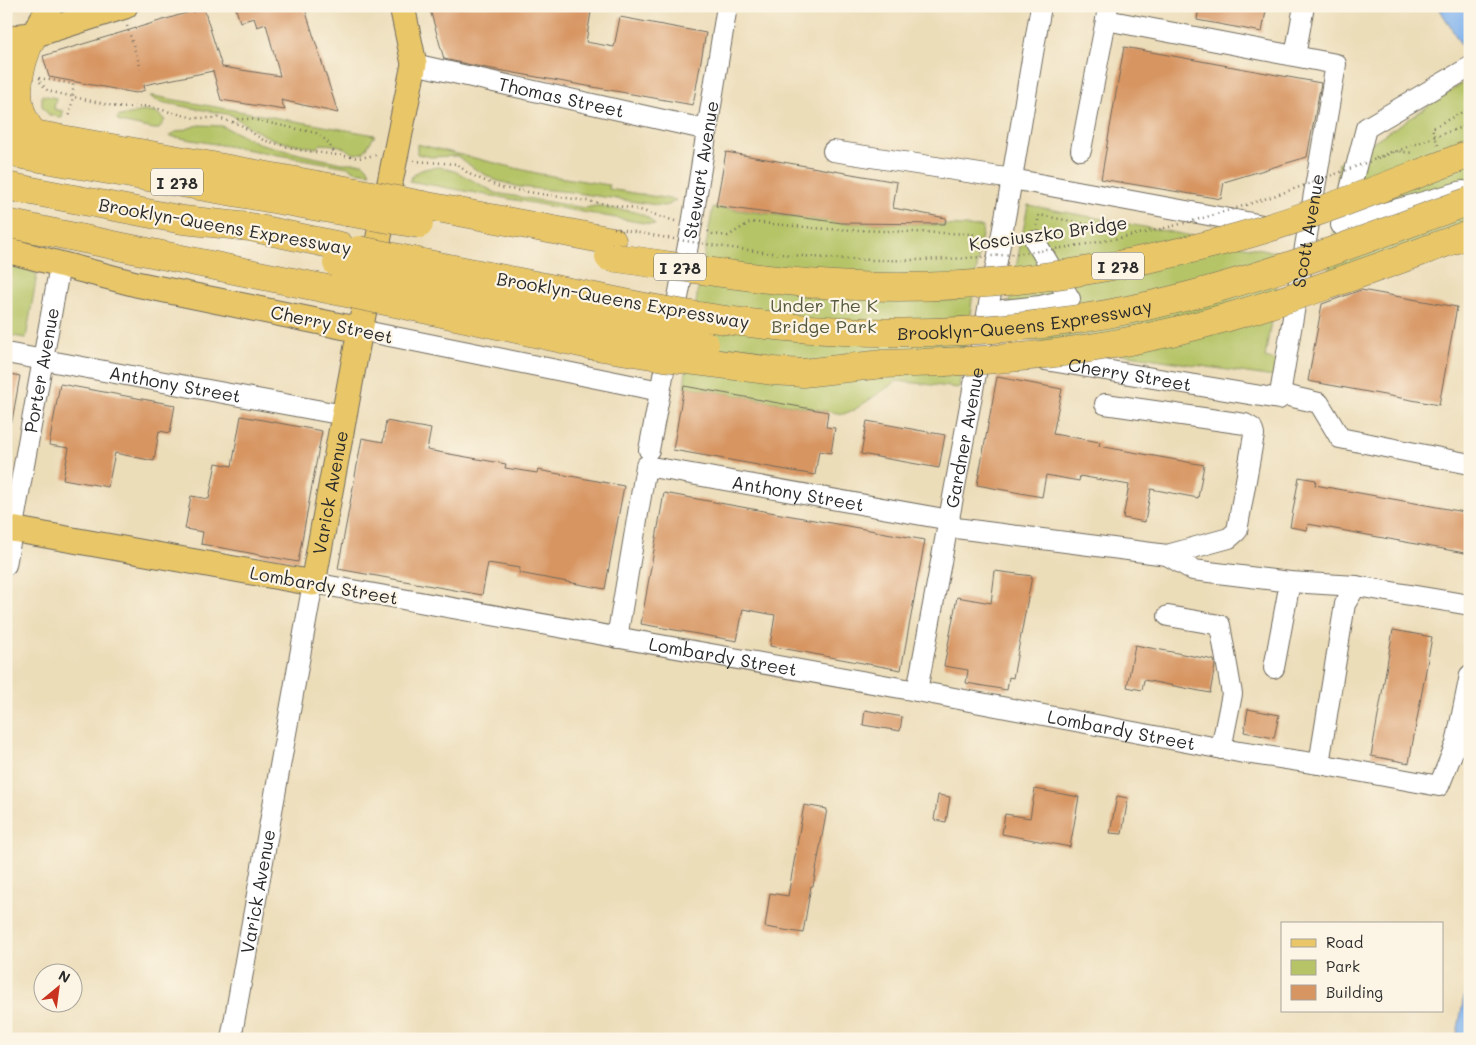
<svg xmlns="http://www.w3.org/2000/svg" width="1476" height="1045" viewBox="0 0 1476 1045" font-family="Mali,sans-serif">
<style>
.green{fill:#b6c467;stroke:#707849}
.water{fill:#82b4ee;stroke:#56708c}
.building{fill:#d79562}
.lines{fill:none;stroke-linecap:round;stroke-linejoin:round}
.minor-casing{stroke:#6f695d;stroke-width:22}
.major-casing{stroke:#6f695d;stroke-width:27}
.highway-casing{stroke:#6f695d;stroke-width:29}
.path{stroke:#6f695d;stroke-width:2.5;stroke-dasharray:1 4;stroke-linecap:butt}
.minor{stroke:#fff;stroke-width:20}
.major{stroke:#e9c769;stroke-width:25}
.highway{stroke:#e9c769;stroke-width:28}
.highway-bridge-casing{stroke:#6f695d;stroke-width:29;stroke-linecap:butt}
.path-bridge{stroke:#6f695d;stroke-width:2.5;stroke-dasharray:1 4;stroke-linecap:butt}
.highway-bridge{stroke:#e9c769;stroke-width:28}
.labels{text-anchor:middle;dominant-baseline:central;stroke-width:4.5;stroke-linejoin:round;paint-order:stroke}
.shield{fill:#fcf5e5;stroke:#6a6863;stroke-width:1}
.shield-label{font-size:16px;font-weight:bold;fill:#2b2b2b}
.street-label{font-size:18px;fill:#2b2b2b;stroke:#fcf5e5}
.park-label{font-size:18px;fill:#55593d;stroke:#fcf5e5}
</style>
<rect width="100%" height="100%" fill="#fcf5e5"/>
<filter id="ink" filterUnits="userSpaceOnUse"><feTurbulence type="fractalNoise" baseFrequency=".02" numOctaves="2"/><feDisplacementMap in="SourceGraphic" scale="10" xChannelSelector="R" yChannelSelector="G"/><feConvolveMatrix kernelMatrix="1 2 1 2 8 2 1 2 1" color-interpolation-filters="sRGB"/></filter>
<filter id="wash" filterUnits="userSpaceOnUse"><feTurbulence type="fractalNoise" baseFrequency=".0096" numOctaves="4" result="noise"/><feDisplacementMap in="SourceGraphic" scale="20" xChannelSelector="R" yChannelSelector="G"/><feGaussianBlur stdDeviation="1.12" result="paint"/><feColorMatrix in="noise" values="0 0 0 0 0 0 0 0 0 0 0 0 0 0 0 0 0 1.4 0 .05"/><feComposite in="paint" operator="in"/></filter>
<g filter="url(#wash)">
<rect width="100%" height="100%" fill="#ecddb9"/>
<!-- green -->
<path class="green" d="M1470,78V247C1426,268 1377,273 1329,281L1339,163L1404,122Z
M42,95L56,98L54,109L63,111L62,118L49,115L42,106Z
M150,96H153L375,135L364,152C351,157 352,150 342,147C336,144 327,145 321,144L317,148L282,142L270,138L249,127L232,115L165,103L155,100Z
M143,111L157,113L165,120L159,129H154L120,122L117,119L118,117L121,116Z
M199,125L222,126L258,143L303,155L342,163H363L367,167L370,173L354,171L348,167L169,136L176,132Z
M417,144L540,174L609,185V189L676,200L669,205L663,206L571,192L519,187L495,180L475,169L457,156L431,157L417,154Z
M440,167L457,172L496,193L584,208C588,208 592,206 596,206C600,205 604,207 608,208C624,211 644,209 655,225L409,181C416,169 426,168 440,167Z
M1028,205L1282,253L1265,358L1277,361L1274,377L1003,336Z
M713,207L842,223L920,224L983,227L959,388L897,381L854,410L843,414L684,386L698,289Z
M6,262L29,269L37,275L26,338L6,335Z"/>
<!-- water -->
<path class="water" d="M1438,6H1470V60Z
M1470,965V1039H1456Z"/>
<g id="blocks">
<!-- building -->
<path class="building" d="M235,6H304L338,113L281,100L285,110L221,100L213,71L144,85L145,90L136,93L49,77L43,56L193,11V12L204,9L222,67L280,76L266,24L257,27L254,18L240,22Z
M429,6H592L586,42L614,47L620,17L706,33L693,105L481,67L444,59Z
M1199,6H1267L1262,32L1197,20Z
M1124,47L1321,83L1307,157L1224,182L1221,199L1101,179Z
M726,152L897,182L893,208L946,218L945,224L842,223L716,206Z
M1361,290L1457,307L1439,405L1308,381L1322,304Z
M6,373L20,376L12,421H6Z
M997,377L1062,389L1053,434L1100,442L1099,446L1204,465L1198,498L1151,489L1145,522L1123,518L1129,485L1080,476L1079,481L1046,475L1042,497L977,485Z
M60,384L175,405L170,433L159,431L154,461L115,453L108,487L63,479L69,448L49,445Z
M684,386L828,412L826,427L835,428L831,453L819,451L815,475L673,450Z
M241,416L322,431L298,562L201,544L203,532L185,529L191,496L209,499L216,463L232,466Z
M386,421L431,429L427,450L506,464L505,468L537,473L538,470L624,486L605,589L519,573L520,568L488,563L482,595L338,569L362,438L383,442Z
M867,421L945,435L939,468L861,454Z
M1299,477L1316,480L1315,485L1470,513V554L1308,524L1307,530L1290,527Z
M664,493L925,540L901,670L770,646L775,615L743,609L737,641L641,624Z
M995,571L1032,576L1013,678L1009,677L1007,690L966,683L968,670L944,666L957,597L991,603Z
M1393,630L1432,637L1409,763L1371,756Z
M1135,645L1214,660L1215,666L1210,693L1144,680L1142,690L1127,687Z
M1248,709L1279,715L1274,738L1244,732Z
M865,710L902,717L900,731L863,725Z
M1035,789L1079,797L1070,847L1002,834L1005,814L1030,818Z
M938,795L950,797L946,822L934,820Z
M1117,796L1128,798L1122,834L1110,833Z
M804,805L827,809L813,886H811L803,933L765,927L770,893L788,896Z"/>
</g>
</g>
<g filter="url(#ink)">
<use href="#blocks" fill-opacity="0" stroke="#6f695d" stroke-width="1"/>
<g class="lines">
<defs>
<g id="minor">
<path d="M1295,56L1304,6"/>
<path id="s1" d="M414,64L708,130"/>
<path d="M1081,150L1106,20"/>
<path d="M833,151L1012,179L1268,226"/>
<path d="M1463,191L1341,225L1366,128L1470,67"/>
<path d="M1003,310L1040,306L1070,299L1035,241"/>
<path d="M360,330L660,391"/>
<path id="s2" d="M6,353L344,415"/>
<path id="s3" d="M1045,360L1279,399L1280,394L1336,64L1106,20L1108,6"/>
<path d="M1280,394L1319,403L1340,438L1470,464"/>
<path id="s4" d="M649,450L692,224L727,6"/>
<path d="M948,527L1167,555L1229,538L1237,531L1254,435L1252,428L1245,424L1105,404"/>
<path d="M1167,555L1193,570L1290,582L1356,586"/>
<path id="s5" d="M6,565L60,265"/>
<path d="M1168,616L1220,625L1232,694L1221,749"/>
<path id="s6" d="M617,638L646,466L950,520"/>
<path d="M1274,668L1290,582"/>
<path id="s7" d="M917,691L1009,196L1041,6"/>
<path d="M1319,764L1345,604L1356,586L1470,605"/>
<path id="s8" d="M231,1039L313,583L917,691L1239,752L1319,764L1439,786L1456,744L1470,675"/>
</g>
<g id="major">
<path d="M33,35L50,6"/>
<path d="M6,42L22,36L33,35L125,6"/>
<path d="M6,250L136,284L360,330"/>
<path id="s9" d="M6,528L313,583L360,330L414,64L402,6"/>
</g>
<path id="highway" d="M33,35C18,66 8,107 35,135
M6,129L351,191
M6,152L347,212
M6,186L183,220L250,227L340,246
M422,205L612,241
M6,223L332,290
M413,261L600,298
M410,280L595,323
M405,305L590,345
M883,364L944,362"/>
</defs>
<!-- minor casing -->
<use href="#minor" class="minor-casing"/>
<!-- major casing -->
<use href="#major" class="major-casing"/>
<!-- highway casing -->
<use href="#highway" class="highway-casing"/>
<!-- path -->
<path class="path" d="M127,26L141,69
M39,78L73,84V96L69,119
M40,82L48,91L122,108L147,106L194,118H218L241,125L263,140L300,150L359,158L376,155
M233,122L238,119H251L316,133L327,141L335,154
M1438,145L1432,128L1468,109
M1376,158L1393,151L1414,153
M414,161L457,164L469,174L502,188L613,205L640,210L675,221
M1037,226L1039,215L1097,226
M708,231L713,234L728,236L751,222L827,229L972,234L984,237"/>
<!-- minor -->
<use href="#minor" class="minor"/>
<!-- major -->
<use href="#major" class="major"/>
<!-- highway -->
<use href="#highway" class="highway"/>
<defs>
<g id="highway-bridge">
<path d="M351,191L422,205"/>
<path d="M347,212L419,224"/>
<path d="M359,250L413,261"/>
<path d="M609,257C691,268 773,283 855,286C981,292 1106,272 1227,240C1310,218 1390,184 1470,154"/>
<path d="M337,263L410,280"/>
<path d="M332,290L405,305"/>
<path id="s10" d="M600,298C782,337 959,347 1142,307C1254,283 1362,240 1470,201"/>
<path d="M595,323L647,334L705,345"/>
<path d="M590,345L664,357L774,371L803,373L883,364"/>
<path d="M944,362C1039,359 1134,344 1225,318C1308,294 1389,263 1470,234"/>
</g>
</defs>
<!-- highway-bridge casing -->
<use href="#highway-bridge" class="highway-bridge-casing"/>
<!-- path-bridge -->
<path class="path-bridge" d="M614,228C685,242 756,253 828,258C936,265 1047,255 1152,231C1261,206 1365,162 1470,124"/>
<!-- highway-bridge -->
<use href="#highway-bridge" class="highway-bridge"/>
</g>
</g>
<g class="labels">
<!-- shield labels -->
<g class="shield">
<rect x="151" y="168.5" width="52" height="27" rx="4"/>
<rect x="1092" y="252.5" width="52" height="27" rx="4"/>
<rect x="654" y="253.5" width="52" height="27" rx="4"/>
</g>
<g class="shield-label">
<text x="177" y="182">I 278</text>
<text x="1118" y="266">I 278</text>
<text x="680" y="267">I 278</text>
</g>
<!-- street labels -->
<g class="street-label">
<text stroke="none"><textPath href="#s1" startOffset="151">Thomas Street</textPath></text>
<text stroke="none"><textPath href="#s4" startOffset="285">Stewart Avenue</textPath></text>
<text transform="translate(225 226) rotate(10)">Brooklyn-Queens Expressway</text>
<text stroke="none"><textPath href="#s3" startOffset="408">Scott Avenue</textPath></text>
<text transform="translate(1048 233) rotate(-8)">Kosciuszko Bridge</text>
<text transform="translate(623 300) rotate(10)">Brooklyn-Queens Expressway</text>
<text stroke="none"><textPath href="#s10" startOffset="428">Brooklyn-Queens Expressway</textPath></text>
<text transform="translate(332 324) rotate(12)">Cherry Street</text>
<text stroke="none"><textPath href="#s5" startOffset="198">Porter Avenue</textPath></text>
<text stroke="none"><textPath href="#s3" startOffset="86">Cherry Street</textPath></text>
<text stroke="none"><textPath href="#s2" startOffset="172">Anthony Street</textPath></text>
<text stroke="none"><textPath href="#s7" startOffset="258">Gardner Avenue</textPath></text>
<text stroke="none"><textPath href="#s9" startOffset="404">Varick Avenue</textPath></text>
<text stroke="none"><textPath href="#s6" startOffset="329">Anthony Street</textPath></text>
<text transform="translate(324 585) rotate(10)">Lombardy Street</text>
<text stroke="none"><textPath href="#s8" startOffset="880">Lombardy Street</textPath></text>
<text stroke="none"><textPath href="#s8" startOffset="1285">Lombardy Street</textPath></text>
<text stroke="none"><textPath href="#s8" startOffset="150">Varick Avenue</textPath></text>
</g>
<!-- park labels -->
<g class="park-label">
<text x="824" y="305">Under The K<tspan x="824" dy="21">Bridge Park</tspan></text>
</g>
</g>
<!-- margin -->
<rect width="1476" height="1045" fill="none" stroke="#fcf5e5" stroke-width="25"/>
<!-- legend -->
<rect x="1281" y="922" width="162" height="90" fill="#fcf5e5" stroke="#a8a49b"/>
<rect x="1291" y="939" width="25" height="8" fill="#e9c769" stroke="#a8a49b"/>
<text x="1326" y="948" font-size="15" fill="#2b2b2b">Road</text>
<rect x="1291" y="960" width="25" height="15" fill="#b6c467" stroke="#a8a49b"/>
<text x="1326" y="972" font-size="15" fill="#2b2b2b">Park</text>
<rect x="1291" y="985" width="25" height="15" fill="#d79562" stroke="#a8a49b"/>
<text x="1326" y="998" font-size="15" fill="#2b2b2b">Building</text>
<!-- north arrow -->
<g transform="translate(58 988) rotate(29)"><circle r="24" fill="#fcf5e5" stroke="#a8a49b"/>
<path d="M0-4L9 19L0 12L-9 19Z" fill="#c8321e"/>
<text y="-8" font-size="14" font-weight="bold" text-anchor="middle" fill="#2b2b2b">N</text>
</g>
</svg>
